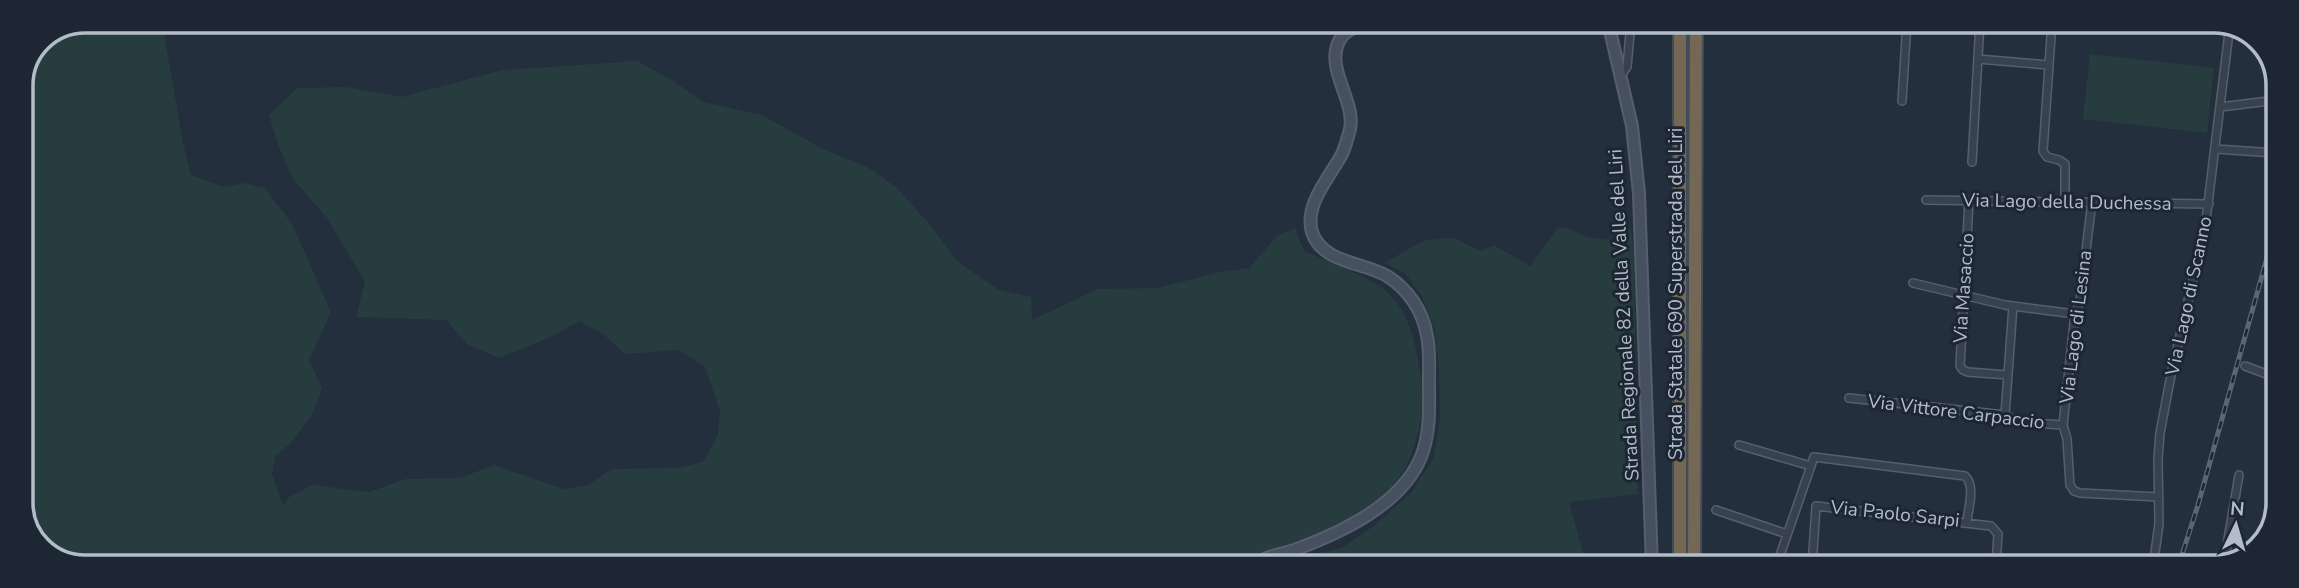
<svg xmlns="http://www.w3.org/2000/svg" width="2299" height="588" viewBox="0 0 2299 588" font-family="'Nunito Sans',sans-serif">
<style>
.green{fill:#263c3f}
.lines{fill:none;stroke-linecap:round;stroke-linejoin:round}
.street-casing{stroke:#565f6c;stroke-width:10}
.secondary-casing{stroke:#565f6c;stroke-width:14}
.highway-casing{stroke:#434c59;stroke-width:16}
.street{stroke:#38414e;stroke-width:7}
.secondary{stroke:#465061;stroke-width:10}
.highway{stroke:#746855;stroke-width:12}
.rail-casing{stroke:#5a6575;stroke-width:5}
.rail{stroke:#1d2633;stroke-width:2.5;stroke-dasharray:8;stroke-linecap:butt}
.labels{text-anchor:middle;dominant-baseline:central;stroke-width:6;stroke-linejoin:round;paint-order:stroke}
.street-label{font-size:19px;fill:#b4bcc9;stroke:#1d2633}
.rim{fill:none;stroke:#b4bcc9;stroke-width:3.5}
</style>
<rect width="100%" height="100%" fill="#242f3e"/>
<!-- green -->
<path class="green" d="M85,21H162L183,143L191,175L224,187L244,183L265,188L292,224L331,312L309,360L322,388L312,415L290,444L275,456L272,474L283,506L289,497L312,485L369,492L406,479L460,478L494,465L563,489L588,485L612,469L677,468L703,462L718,435L720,411L705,367L679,350L625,354L603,334L579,321L551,337L499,358L467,344L446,320L356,317L365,282L328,219L293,179L278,145L269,115L297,88L346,87L401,97L503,70L637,61L675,82L703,102L762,115L825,150L869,168L897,188L932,227L957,261L999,290L1031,297L1032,320L1098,289L1158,288L1220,272L1249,268L1277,236L1295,228L1304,251C1329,262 1376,278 1393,298C1412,319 1416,350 1421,377C1427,410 1415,463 1392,487C1371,510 1311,539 1281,548C1274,550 1267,552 1260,553C1245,556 1233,551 1223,566H72L37,545L22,511L21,85L40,40Z
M2090,54L2214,68L2207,133L2083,119Z
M1558,228C1574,228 1571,230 1584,236C1595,240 1607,239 1618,240L1631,228L1634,258L1638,494L1569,502L1587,567L1265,566L1342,548L1375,525L1411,493L1433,459L1440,421L1439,367L1434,328L1421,295L1405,273L1384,263L1425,240L1454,238L1480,251L1494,245L1530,266Z"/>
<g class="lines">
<defs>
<path id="street" d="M2052,22L2043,151L2047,157L2059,160L2065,164V201
M1978,59L2048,65
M1621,75L1627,67L1631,22
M1902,101L1907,22
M2220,107L2277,100
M2216,149L2275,153
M1972,162L1980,22
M1926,200L2209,204
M1969,201L1960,366L1963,370L1968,372L2008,375
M2092,201L2080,301L2075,314L2063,425L2067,439L2070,485L2074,491L2080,493L2159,497
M1913,283L2005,305L2075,314
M2273,294H2277
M2245,366L2277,378
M1849,398L2005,415L2018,422L2063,425
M2005,415L2013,306
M1739,445L1811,466
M1716,510L1787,534
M2225,557L2239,475
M1776,567L1814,457L1965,476C1976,486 1968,508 1967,522
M1812,567L1816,506L1991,526L1998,534L1996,567
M2153,567L2159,524L2158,459L2160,433L2172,370L2205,228L2230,24
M2183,567L2257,549"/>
<path id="secondary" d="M1608,22L1632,126L1639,193L1652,567
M1253,566C1266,555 1281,555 1297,549C1342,532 1401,505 1421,457C1431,432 1429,404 1429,378C1429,364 1430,349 1427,336C1423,311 1408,289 1387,276C1363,262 1322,263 1312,232C1304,204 1330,177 1342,154C1345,147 1348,137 1350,129C1356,101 1325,69 1339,41C1347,24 1375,23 1391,22"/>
<path id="highway" d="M1680,567V22
M1694,567L1696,22"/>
</defs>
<!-- street casing -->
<use href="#street" class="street-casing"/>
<!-- secondary casing -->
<use href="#secondary" class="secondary-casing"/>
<!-- highway casing -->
<use href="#highway" class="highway-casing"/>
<!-- street -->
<use href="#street" class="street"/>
<!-- secondary -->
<use href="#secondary" class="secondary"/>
<!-- highway -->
<use href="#highway" class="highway"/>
<defs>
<path id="rail" d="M2178,567L2198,505L2277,222"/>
</defs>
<!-- rail casing -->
<use href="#rail" class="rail-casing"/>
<!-- rail -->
<use href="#rail" class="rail"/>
</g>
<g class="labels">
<!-- street labels -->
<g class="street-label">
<text transform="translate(2067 202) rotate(1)">Via Lago della Duchessa</text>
<text transform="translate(1964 288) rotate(-86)">Via Masaccio</text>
<text transform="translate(1676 294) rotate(-90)">Strada Statale 690 Superstrada del Liri</text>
<text transform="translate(2189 296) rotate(-78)">Via Lago di Scanno</text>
<text transform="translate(1624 315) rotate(-93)">Strada Regionale 82 della Valle del Liri</text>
<text transform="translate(2076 327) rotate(-83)">Via Lago di Lesina</text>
<text transform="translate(1956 412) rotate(7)">Via Vittore Carpaccio</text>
<text transform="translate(1895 514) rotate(6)">Via Paolo Sarpi</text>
</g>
</g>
<!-- crop -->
<path d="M0 0H2299V588H0ZM85 33H2214A52 52 0 0 1 2266 85V503A52 52 0 0 1 2214 555H85A52 52 0 0 1 33 503V85A52 52 0 0 1 85 33Z" fill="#1d2633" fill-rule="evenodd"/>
<path class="rim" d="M85 33H2214A52 52 0 0 1 2266 85V503A52 52 0 0 1 2214 555H85A52 52 0 0 1 33 503V85A52 52 0 0 1 85 33Z"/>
<!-- north arrow -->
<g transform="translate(2236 525) rotate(5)" stroke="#1d2633" stroke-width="5" paint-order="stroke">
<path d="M0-5L12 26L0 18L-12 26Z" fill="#b4bcc9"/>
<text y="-10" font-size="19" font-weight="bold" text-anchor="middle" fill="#b4bcc9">N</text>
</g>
</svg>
